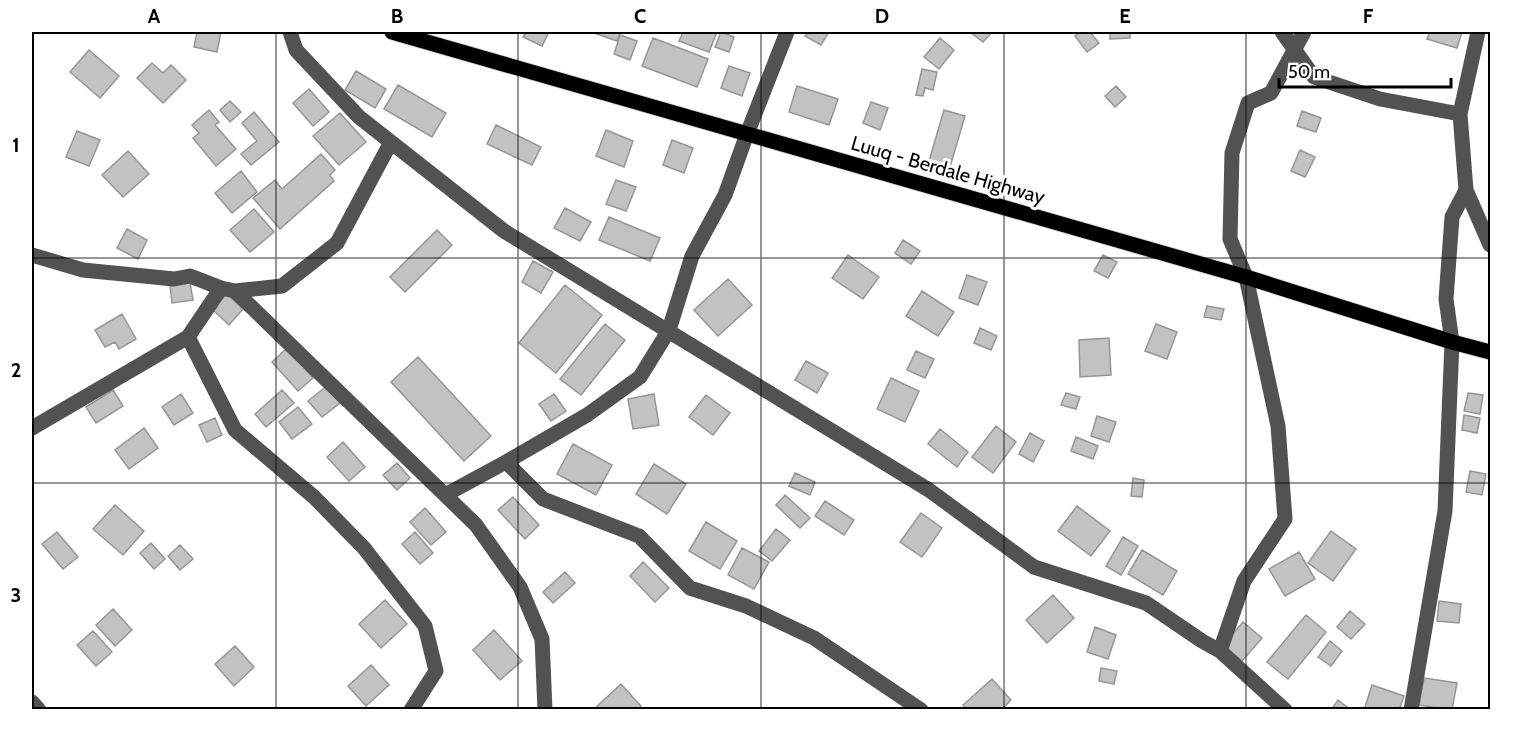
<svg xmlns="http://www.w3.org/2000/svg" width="1522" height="741" viewBox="0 0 1522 741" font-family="Cabin,sans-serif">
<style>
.building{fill:#c2c2c2;stroke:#969696;stroke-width:1.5}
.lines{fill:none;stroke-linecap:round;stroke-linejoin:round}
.major-casing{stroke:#dbdbdb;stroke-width:17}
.minor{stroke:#525252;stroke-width:15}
.major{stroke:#000;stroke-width:15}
.grid{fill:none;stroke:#000;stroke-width:1.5;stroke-opacity:0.55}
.labels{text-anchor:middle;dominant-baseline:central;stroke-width:6;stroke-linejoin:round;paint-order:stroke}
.street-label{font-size:20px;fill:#000;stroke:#fff}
.neatline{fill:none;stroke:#000;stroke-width:2}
.grid-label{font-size:20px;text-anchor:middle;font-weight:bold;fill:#000}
</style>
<rect width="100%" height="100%" fill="#fff"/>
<!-- building -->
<path class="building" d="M197,32H221L217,52L194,47Z
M526,32H549L542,46L523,37Z
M591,32H620L617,41Z
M683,32H717L709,52L679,41Z
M721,32L734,37L729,52L715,47Z
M808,32H829L821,45L805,36Z
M970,32H992L983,42Z
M1081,32H1090L1099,43L1087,52L1075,36Z
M1110,32H1130V38L1110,39Z
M1430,32H1462L1457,48L1427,39Z
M620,35L637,41L630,60L614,54Z
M653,38L708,59L697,87L642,66Z
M940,38L954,50L939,69L924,57Z
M89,50L119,76L100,98L70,72Z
M152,63L163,73L171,65L186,80L163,103L137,78Z
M729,66L750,73L742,96L721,88Z
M922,69L937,72L933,90L925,88L923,96L916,95Z
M356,71L386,89L375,108L345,90Z
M398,85L446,113L432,137L384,109Z
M797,86L838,99L829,125L789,112Z
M1116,86L1126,97L1115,107L1105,96Z
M309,89L329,112L313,126L293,103Z
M230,101L241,112L230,122L220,110Z
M871,102L888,108L880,130L863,123Z
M209,110L219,122L215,125L236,149L216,166L193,138L199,133L192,125Z
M944,110L965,116L950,167L929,161Z
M1302,111L1321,118L1316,132L1297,126Z
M254,112L279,142L251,165L241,154L257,141L242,123Z
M340,113L366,142L339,165L313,136Z
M496,125L541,147L532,165L487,144Z
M606,130L633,141L624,167L596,156Z
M77,131L100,140L89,166L66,157Z
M672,140L693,148L684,173L663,165Z
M1300,150L1315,157L1305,177L1291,171Z
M128,151L149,174L123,197L102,175Z
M321,154L335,170L330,175L334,181L280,229L253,198L275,180L282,189Z
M241,171L257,192L232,213L215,193Z
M616,180L636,187L626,211L606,204Z
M565,208L591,222L580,241L554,228Z
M254,209L274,232L250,252L230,230Z
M609,217L660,238L650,261L599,240Z
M127,229L147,240L138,259L117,248Z
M437,230L452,245L405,292L390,277Z
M903,240L920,251L911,264L895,253Z
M848,255L879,277L863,299L832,278Z
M1103,255L1117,262L1108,278L1094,271Z
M533,261L553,272L541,293L522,282Z
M967,275L987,282L978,305L959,298Z
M728,279L752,305L718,336L694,310Z
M190,282L193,300L172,303L170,285Z
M565,285L602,315L556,373L519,343Z
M922,291L954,312L938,336L906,316Z
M227,294L243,309L229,325L212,309Z
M1207,306L1224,309L1221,320L1204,317Z
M122,314L136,339L119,349L115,342L105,347L95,330Z
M605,324L625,340L581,395L560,379Z
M1156,324L1177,332L1167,359L1145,351Z
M980,328L997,336L991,350L974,343Z
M1109,338L1111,375L1080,377L1079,340Z
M287,348L313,378L298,391L272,362Z
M916,351L934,359L925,378L907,370Z
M418,357L491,436L464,461L391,382Z
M806,361L828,373L817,393L795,380Z
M891,378L919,391L905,422L877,409Z
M327,386L340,403L322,417L308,401Z
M113,390L123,406L96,423L86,407Z
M282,390L294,403L266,427L255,414Z
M1066,393L1080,397L1076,409L1061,405Z
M1468,393L1483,395L1480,414L1464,411Z
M181,394L193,413L174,425L162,407Z
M554,394L566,411L551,421L539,404Z
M654,394L659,425L633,429L628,399Z
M706,395L730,413L713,435L689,417Z
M298,407L312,424L292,439L279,422Z
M1464,415L1480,418L1477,433L1462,430Z
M1097,416L1116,422L1109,442L1091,436Z
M215,418L222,435L207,442L199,425Z
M996,426L1016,442L993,473L972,457Z
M144,428L158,448L129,469L115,450Z
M940,429L968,452L957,467L928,444Z
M1030,433L1044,441L1033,462L1019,454Z
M1076,437L1098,446L1093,459L1071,451Z
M343,442L365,467L349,481L327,457Z
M573,444L612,465L596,495L557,474Z
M397,463L410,478L397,490L383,475Z
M654,464L686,484L667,514L636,494Z
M1470,471L1486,474L1482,495L1466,492Z
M795,473L815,482L810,495L789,486Z
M1133,478L1144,480L1142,497L1131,496Z
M785,495L810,518L800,528L776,505Z
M513,497L539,525L525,539L498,510Z
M825,501L854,520L844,535L815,516Z
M115,505L144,531L123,555L93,529Z
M1077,506L1110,531L1091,556L1058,531Z
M425,508L446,532L431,545L410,522Z
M921,513L942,528L922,557L900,542Z
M706,522L737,541L720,569L689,551Z
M776,529L790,540L772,561L759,551Z
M1331,531L1356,549L1333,581L1308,563Z
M57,532L78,557L63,569L42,544Z
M415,532L433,553L420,564L402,544Z
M1123,537L1138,546L1121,575L1106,566Z
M151,543L165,559L154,569L140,553Z
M180,545L193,559L180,570L168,556Z
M742,548L769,562L754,589L728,575Z
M1142,550L1177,571L1163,595L1128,574Z
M1299,552L1315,579L1285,596L1269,569Z
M643,562L669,588L655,602L630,576Z
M565,572L575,583L553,603L543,592Z
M1053,595L1074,618L1047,643L1026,620Z
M385,600L407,624L381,648L359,624Z
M1439,601L1461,604L1459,623L1437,621Z
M113,609L132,630L115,646L96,625Z
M1350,611L1365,624L1351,639L1337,627Z
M1306,615L1326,632L1288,679L1267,662Z
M1243,622L1262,638L1242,661L1223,645Z
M1095,627L1116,635L1108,659L1087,652Z
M494,630L522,661L500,680L473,650Z
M93,631L112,652L96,666L77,645Z
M1330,641L1342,651L1331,666L1318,657Z
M235,646L254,667L234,686L215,664Z
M371,665L389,685L366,706L348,686Z
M1101,668L1117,671L1114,684L1099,681Z
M1424,678L1457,683L1452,710L1419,705Z
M992,679L1011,700L1001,710H967L963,705Z
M621,684L641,706L638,710H593Z
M1372,685L1404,696L1399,710H1373L1365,707Z
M1338,700L1351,710H1331Z"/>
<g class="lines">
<defs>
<path id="major" d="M392,32L1246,277L1452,342L1490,352"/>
</defs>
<!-- major casing -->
<use href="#major" class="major-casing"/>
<!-- minor -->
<path class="minor" d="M290,32L296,50L359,117L504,231L929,490L1034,567L1146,603L1202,641L1220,651L1285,710
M1282,32L1314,77L1380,99L1460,114
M1466,190L1490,245
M32,255L83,270L174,279L190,276L221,288L235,291L476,525L520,587L542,639L545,710
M221,288L188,337L235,430L314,497L364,548L425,626L436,671L411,710
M235,291L282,286L337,243L391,142
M32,428L188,337
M506,462L543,499L639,536L690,588L746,606L814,638L921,710
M445,495L506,462L587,415L640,377L669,330L692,256L725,195L747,134L787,32
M1220,651L1244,581L1285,519L1278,426L1246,277L1230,239L1232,153L1248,103L1271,93L1304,32
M32,702L39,710
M1411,710L1445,511L1452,342L1446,299L1452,217L1466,190L1460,114L1478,32"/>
<!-- major -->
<use href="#major" class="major"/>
</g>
<!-- grid -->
<path class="grid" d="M276,32V710M518,32V710M761,32V710M1004,32V710M1246,32V710M32,258H1490M32,483H1490"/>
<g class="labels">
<!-- street labels -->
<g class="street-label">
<text transform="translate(948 170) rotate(16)">Luuq - Berdale Highway</text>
</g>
</g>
<!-- border -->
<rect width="1522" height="741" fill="none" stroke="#ffffff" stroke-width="66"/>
<!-- scale -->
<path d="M1279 78v9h172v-9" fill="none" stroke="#000000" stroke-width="3"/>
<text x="1288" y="78" font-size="18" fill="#000000" stroke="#ffffff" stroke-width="4.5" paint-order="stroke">50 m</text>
<rect x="33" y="33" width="1456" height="675" class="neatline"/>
<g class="grid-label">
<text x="154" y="23">A</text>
<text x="397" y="23">B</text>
<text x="640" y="23">C</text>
<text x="882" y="23">D</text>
<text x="1125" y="23">E</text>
<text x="1368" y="23">F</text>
<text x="16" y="152">1</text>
<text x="16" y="377">2</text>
<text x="16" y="602">3</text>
</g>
</svg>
